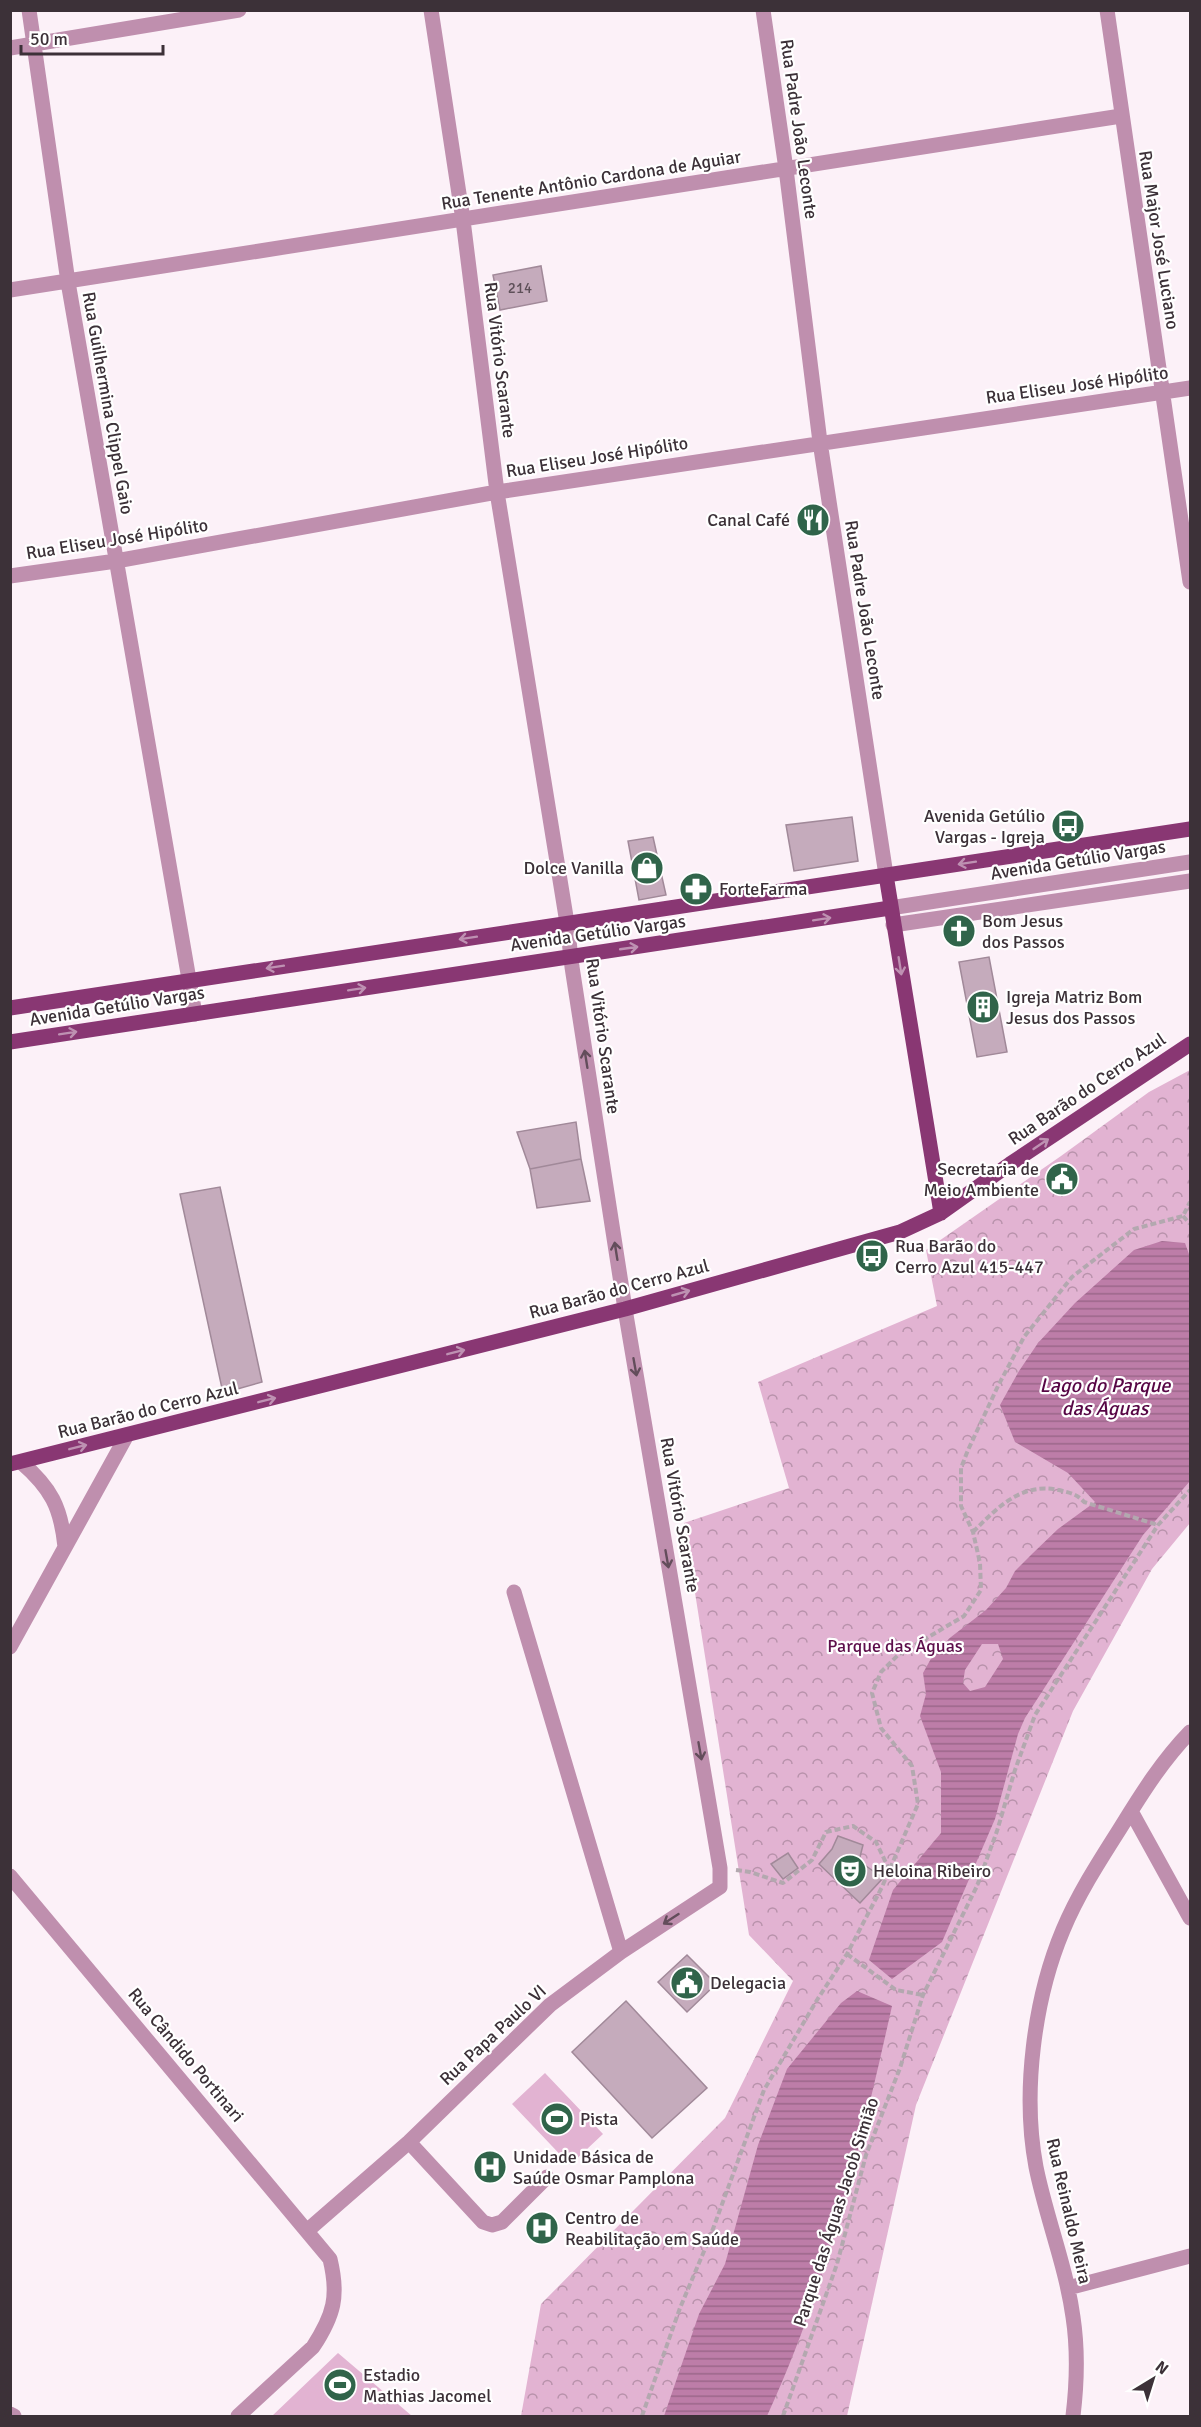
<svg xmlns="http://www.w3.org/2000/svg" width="1201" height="2427" viewBox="0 0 1201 2427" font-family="Signika,sans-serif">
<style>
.grass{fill:#e2b3d2}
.park{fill:url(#park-crowns)}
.water{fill:url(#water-rules);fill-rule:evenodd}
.building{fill:#c5abbc;stroke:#a18999;stroke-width:1.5}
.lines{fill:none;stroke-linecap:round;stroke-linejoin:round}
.path{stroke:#b3a8af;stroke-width:4;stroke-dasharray:6 3;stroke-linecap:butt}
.minor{stroke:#bf8fae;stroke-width:15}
.major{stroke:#893773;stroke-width:15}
.oneway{stroke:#be91b2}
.oneway2{stroke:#634d5b}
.labels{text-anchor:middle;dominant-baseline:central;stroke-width:4.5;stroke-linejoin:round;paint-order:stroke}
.number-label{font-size:15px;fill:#5e5059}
.street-label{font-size:18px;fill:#3c3138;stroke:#fff}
.poi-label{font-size:18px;fill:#3c3138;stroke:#fff;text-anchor:start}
.park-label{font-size:18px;fill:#5d0e4b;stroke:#fff}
.water-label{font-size:20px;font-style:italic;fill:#570645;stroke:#fff}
</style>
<defs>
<pattern id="park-crowns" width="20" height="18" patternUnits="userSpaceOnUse" patternTransform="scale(1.5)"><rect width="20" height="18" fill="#e2b3d2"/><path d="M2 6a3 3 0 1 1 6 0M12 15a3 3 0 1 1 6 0" fill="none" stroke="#b892ab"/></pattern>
<pattern id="water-rules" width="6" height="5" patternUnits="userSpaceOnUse" patternTransform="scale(1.5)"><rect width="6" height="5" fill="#bd7da8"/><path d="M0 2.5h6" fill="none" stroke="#9b678a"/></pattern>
</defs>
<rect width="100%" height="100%" fill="#fcf1f8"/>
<!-- grass -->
<path class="grass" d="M545,2073L603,2134L570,2165L512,2104Z
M338,2353L412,2416H272Z"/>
<!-- park -->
<path class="park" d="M1190,1070V1523L1152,1569L1073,1711L916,2105L847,2416H521L541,2304L725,2118L793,1981L749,1935L684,1523L789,1488L758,1382L937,1306L926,1250L1061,1156L1149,1092Z"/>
<!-- water -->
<path class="water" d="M1162,1241L1185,1243L1190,1257V1481L1143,1535L1025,1718L1018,1734L995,1819L942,1942L892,1979L869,1960L893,1890L941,1833V1772L920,1716L926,1694L923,1673L933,1655L951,1637L986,1610L1006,1588L1015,1571L1033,1553L1058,1529L1095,1502L1068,1473L1015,1442L1000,1405L1019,1371L1038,1343L1075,1303L1134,1250ZM982,1644H998L1003,1659L985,1687L970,1691L963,1683L965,1670Z
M857,1991L892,2006C861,2145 827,2286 767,2416H664L699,2314L725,2264L758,2145L787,2069L841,2003Z"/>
<!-- building -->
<path class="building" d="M541,266L547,301L500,310L493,275Z
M852,817L858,861L794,871L786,825Z
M653,837L666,895L639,900L628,841Z
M989,957L1007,1052L977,1057L959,962Z
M576,1122L581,1159L530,1169L517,1132Z
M581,1159L590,1201L537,1208L530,1169Z
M220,1187L262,1382L223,1393L180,1194Z
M838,1836L863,1845L859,1861L883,1878L860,1903L819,1864L832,1849Z
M788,1853L798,1868L783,1879L771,1864Z
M687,1955L716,1984L687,2012L658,1982Z
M626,2001L707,2088L652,2138L572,2052Z"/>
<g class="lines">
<!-- path -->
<path class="path" d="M1183,1216L1190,1224
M973,1532C997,1508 1021,1482 1059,1490C1069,1493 1076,1493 1084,1502L1158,1525
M736,1870L750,1872L783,1883L812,1860L826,1832L853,1826L876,1842L889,1869
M847,1954L896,1990L923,1995
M642,2416L680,2308L710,2237L764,2090L817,2000L847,1954L882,1887L918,1804L912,1766L881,1728L872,1693L881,1672L898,1655L964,1616L981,1590L980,1563L973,1532L961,1506V1468L968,1450L998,1386L1024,1337L1072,1277L1134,1229L1183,1216L1190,1202
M783,2416L837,2264L866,2155L900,2068L923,1995L977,1886L997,1831L1015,1770L1035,1715L1158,1525L1190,1490"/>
<!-- minor -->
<path class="minor" d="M29,10L68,282L195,1014
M763,10L786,169L820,442L886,875
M1107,10L1190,582
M10,48L239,10
M10,290L1121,116
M10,576L116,561L497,492L1190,388
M890,908L1190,862
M893,925L1190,881
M21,1462C51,1488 61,1507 65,1547
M514,1592L621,1952
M10,1647L127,1435
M1131,1811L1190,1918
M10,1876L330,2259C339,2296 334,2315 313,2347L238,2416
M409,2142L483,2222L492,2225L502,2222L547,2177
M308,2230L409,2142L550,2005L621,1952L720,1887V1868L625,1309L572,967L567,923L497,492L463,220L431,10
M1068,2288L1190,2256
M10,2414L14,2416
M1073,2416C1077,2383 1078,2350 1073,2317C1066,2266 1046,2217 1036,2167C1022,2093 1034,1999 1063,1930C1078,1894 1100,1860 1121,1827C1142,1793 1162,1761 1190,1732"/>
<!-- major -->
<path class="major" d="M886,875L941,1213
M10,1008L1190,829
M10,1042L890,908
M10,1464L625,1309L900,1232L941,1213L1010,1164L1190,1044"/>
</g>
<!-- one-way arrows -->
<defs><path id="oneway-shaft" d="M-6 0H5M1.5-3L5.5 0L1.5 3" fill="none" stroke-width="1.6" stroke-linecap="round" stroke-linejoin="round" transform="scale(1.5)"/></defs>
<g class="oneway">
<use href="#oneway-shaft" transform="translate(967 863) rotate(171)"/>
<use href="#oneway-shaft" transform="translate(822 919) rotate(-9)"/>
<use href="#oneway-shaft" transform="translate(468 938) rotate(171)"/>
<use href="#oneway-shaft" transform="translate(629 948) rotate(-8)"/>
<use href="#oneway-shaft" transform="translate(900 966) rotate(81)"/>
<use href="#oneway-shaft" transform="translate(275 967) rotate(171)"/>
<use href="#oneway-shaft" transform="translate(357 989) rotate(-9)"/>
<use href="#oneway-shaft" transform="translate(68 1033) rotate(-9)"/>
<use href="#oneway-shaft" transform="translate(1041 1144) rotate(-34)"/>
<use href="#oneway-shaft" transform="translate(681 1293) rotate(-16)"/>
<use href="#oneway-shaft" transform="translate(456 1352) rotate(-14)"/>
<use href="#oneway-shaft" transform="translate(267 1400) rotate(-14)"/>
<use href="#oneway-shaft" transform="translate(78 1447) rotate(-14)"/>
</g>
<g class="oneway2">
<use href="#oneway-shaft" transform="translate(586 1059) rotate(-99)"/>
<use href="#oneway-shaft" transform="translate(616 1251) rotate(-99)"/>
<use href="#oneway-shaft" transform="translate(635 1367) rotate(80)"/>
<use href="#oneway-shaft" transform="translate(667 1559) rotate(80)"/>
<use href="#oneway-shaft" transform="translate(700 1751) rotate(80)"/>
<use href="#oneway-shaft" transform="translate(671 1919) rotate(147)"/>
</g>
<!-- icons -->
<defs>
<symbol id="restaurant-disc" viewBox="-11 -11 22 22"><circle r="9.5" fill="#30644a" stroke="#fff"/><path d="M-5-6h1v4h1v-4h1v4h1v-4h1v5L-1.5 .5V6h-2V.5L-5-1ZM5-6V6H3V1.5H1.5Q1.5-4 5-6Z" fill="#fff"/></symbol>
<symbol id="bus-disc" viewBox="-11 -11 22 22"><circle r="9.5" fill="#30644a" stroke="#fff"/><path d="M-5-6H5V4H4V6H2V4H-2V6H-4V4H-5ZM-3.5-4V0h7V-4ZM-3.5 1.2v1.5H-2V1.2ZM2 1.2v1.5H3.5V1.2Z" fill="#fff"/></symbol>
<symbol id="shop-disc" viewBox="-11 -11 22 22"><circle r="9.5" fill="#30644a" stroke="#fff"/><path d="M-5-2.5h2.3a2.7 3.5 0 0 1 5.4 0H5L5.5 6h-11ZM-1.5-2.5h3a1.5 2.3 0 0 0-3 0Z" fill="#fff"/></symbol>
<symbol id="pharmacy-disc" viewBox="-11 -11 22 22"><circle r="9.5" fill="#30644a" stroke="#fff"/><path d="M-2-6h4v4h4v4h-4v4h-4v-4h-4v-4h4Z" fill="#fff"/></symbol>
<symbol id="church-disc" viewBox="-11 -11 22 22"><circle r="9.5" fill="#30644a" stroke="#fff"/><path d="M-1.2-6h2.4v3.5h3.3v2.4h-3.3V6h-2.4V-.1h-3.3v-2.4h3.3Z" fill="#fff"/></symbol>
<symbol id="building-disc" viewBox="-11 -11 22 22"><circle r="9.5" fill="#30644a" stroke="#fff"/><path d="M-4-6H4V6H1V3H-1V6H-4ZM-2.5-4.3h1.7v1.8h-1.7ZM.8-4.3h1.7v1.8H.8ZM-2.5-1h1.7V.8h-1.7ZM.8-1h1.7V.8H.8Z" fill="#fff"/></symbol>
<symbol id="civic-disc" viewBox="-11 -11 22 22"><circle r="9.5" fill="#30644a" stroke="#fff"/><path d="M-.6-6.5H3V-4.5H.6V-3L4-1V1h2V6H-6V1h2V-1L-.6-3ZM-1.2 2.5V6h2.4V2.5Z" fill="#fff"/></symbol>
<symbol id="theatre-disc" viewBox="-11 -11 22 22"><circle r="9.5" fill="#30644a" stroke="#fff"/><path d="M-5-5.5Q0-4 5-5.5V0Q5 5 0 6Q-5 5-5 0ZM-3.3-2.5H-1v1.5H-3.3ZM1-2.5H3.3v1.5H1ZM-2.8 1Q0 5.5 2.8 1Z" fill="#fff"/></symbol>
<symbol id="stadium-disc" viewBox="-11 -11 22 22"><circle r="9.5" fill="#30644a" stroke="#fff"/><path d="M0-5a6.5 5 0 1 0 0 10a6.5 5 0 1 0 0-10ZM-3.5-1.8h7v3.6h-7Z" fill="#fff"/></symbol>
<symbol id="hospital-disc" viewBox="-11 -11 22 22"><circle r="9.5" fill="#30644a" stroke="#fff"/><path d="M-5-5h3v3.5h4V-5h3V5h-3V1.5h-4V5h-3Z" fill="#fff"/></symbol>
</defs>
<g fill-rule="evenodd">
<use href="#restaurant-disc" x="794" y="501" width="38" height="38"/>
<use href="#bus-disc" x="1049" y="807" width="38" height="38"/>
<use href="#shop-disc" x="628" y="849" width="38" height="38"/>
<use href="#pharmacy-disc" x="677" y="870" width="38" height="38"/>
<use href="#church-disc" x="940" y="912" width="38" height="38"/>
<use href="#building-disc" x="964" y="988" width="38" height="38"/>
<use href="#civic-disc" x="1043" y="1160" width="38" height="38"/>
<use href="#bus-disc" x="853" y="1237" width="38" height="38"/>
<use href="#theatre-disc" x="831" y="1852" width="38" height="38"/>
<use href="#civic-disc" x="668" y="1964" width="38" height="38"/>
<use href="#stadium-disc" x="538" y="2100" width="38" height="38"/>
<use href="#hospital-disc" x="471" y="2148" width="38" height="38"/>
<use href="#hospital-disc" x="523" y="2209" width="38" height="38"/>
<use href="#stadium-disc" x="321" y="2366" width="38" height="38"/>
</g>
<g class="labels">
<!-- number labels -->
<g class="number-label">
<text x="520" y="288">214</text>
</g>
<!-- street labels -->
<g class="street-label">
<text transform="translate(799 129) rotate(82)">Rua Padre João Leconte</text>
<text transform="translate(591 180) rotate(-9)">Rua Tenente Antônio Cardona de Aguiar</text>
<text transform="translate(1159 240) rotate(81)">Rua Major José Luciano</text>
<text transform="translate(500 360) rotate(83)">Rua Vitório Scarante</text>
<text transform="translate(1077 385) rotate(-8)">Rua Eliseu José Hipólito</text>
<text transform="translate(108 403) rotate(80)">Rua Guilhermina Clippel Gaio</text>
<text transform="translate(597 457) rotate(-9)">Rua Eliseu José Hipólito</text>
<text transform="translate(117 539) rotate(-9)">Rua Eliseu José Hipólito</text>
<text transform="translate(865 610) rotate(81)">Rua Padre João Leconte</text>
<text transform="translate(1078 860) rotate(-9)">Avenida Getúlio Vargas</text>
<text transform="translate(598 933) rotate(-8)">Avenida Getúlio Vargas</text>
<text transform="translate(117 1006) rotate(-9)">Avenida Getúlio Vargas</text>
<text transform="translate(603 1036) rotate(82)">Rua Vitório Scarante</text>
<text transform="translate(1087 1089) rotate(-34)">Rua Barão do Cerro Azul</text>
<text transform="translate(619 1289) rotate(-15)">Rua Barão do Cerro Azul</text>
<text transform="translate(148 1410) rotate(-14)">Rua Barão do Cerro Azul</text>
<text transform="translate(680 1515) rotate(80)">Rua Vitório Scarante</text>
<text transform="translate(493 2035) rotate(-43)">Rua Papa Paulo VI</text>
<text transform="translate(186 2055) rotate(50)">Rua Cândido Portinari</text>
<text transform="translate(1069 2211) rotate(77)">Rua Reinaldo Meira</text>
<text transform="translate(836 2212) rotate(-72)">Parque das Águas Jacob Simião</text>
</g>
<!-- poi labels -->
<g class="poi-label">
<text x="790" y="520" text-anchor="end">Canal Café</text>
<text x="1045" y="816" text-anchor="end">Avenida Getúlio<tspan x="1045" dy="21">Vargas - Igreja</tspan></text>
<text x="624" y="868" text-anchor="end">Dolce Vanilla</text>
<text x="719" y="889">ForteFarma</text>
<text x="982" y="921">Bom Jesus<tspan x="982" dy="21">dos Passos</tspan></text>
<text x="1006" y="997">Igreja Matriz Bom<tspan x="1006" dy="21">Jesus dos Passos</tspan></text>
<text x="1039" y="1169" text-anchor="end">Secretaria de<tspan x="1039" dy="21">Meio Ambiente</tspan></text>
<text x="895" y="1246">Rua Barão do<tspan x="895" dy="21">Cerro Azul 415-447</tspan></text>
<text x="873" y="1871">Heloina Ribeiro</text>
<text x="710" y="1983">Delegacia</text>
<text x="580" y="2119">Pista</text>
<text x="513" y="2157">Unidade Básica de<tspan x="513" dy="21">Saúde Osmar Pamplona</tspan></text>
<text x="565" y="2218">Centro de<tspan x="565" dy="21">Reabilitação em Saúde</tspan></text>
<text x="363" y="2375">Estadio<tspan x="363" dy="21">Mathias Jacomel</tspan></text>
</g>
<!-- park labels -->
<g class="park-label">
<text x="895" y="1646">Parque das Águas</text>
</g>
<!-- water labels -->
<g class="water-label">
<text x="1105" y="1385">Lago do Parque<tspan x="1105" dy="23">das Águas</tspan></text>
</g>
</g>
<!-- border -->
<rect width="1201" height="2427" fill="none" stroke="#3c3138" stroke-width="24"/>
<!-- north arrow -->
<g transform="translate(1153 2379) rotate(38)" stroke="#ffffff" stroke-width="4.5" paint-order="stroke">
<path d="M0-4.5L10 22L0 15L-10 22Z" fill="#3c3138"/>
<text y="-9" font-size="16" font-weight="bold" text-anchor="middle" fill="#3c3138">N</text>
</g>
<!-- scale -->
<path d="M21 45v9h142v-9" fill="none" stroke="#3c3138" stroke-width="3"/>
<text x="30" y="45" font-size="18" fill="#3c3138" stroke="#ffffff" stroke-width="4.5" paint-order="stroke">50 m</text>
</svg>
